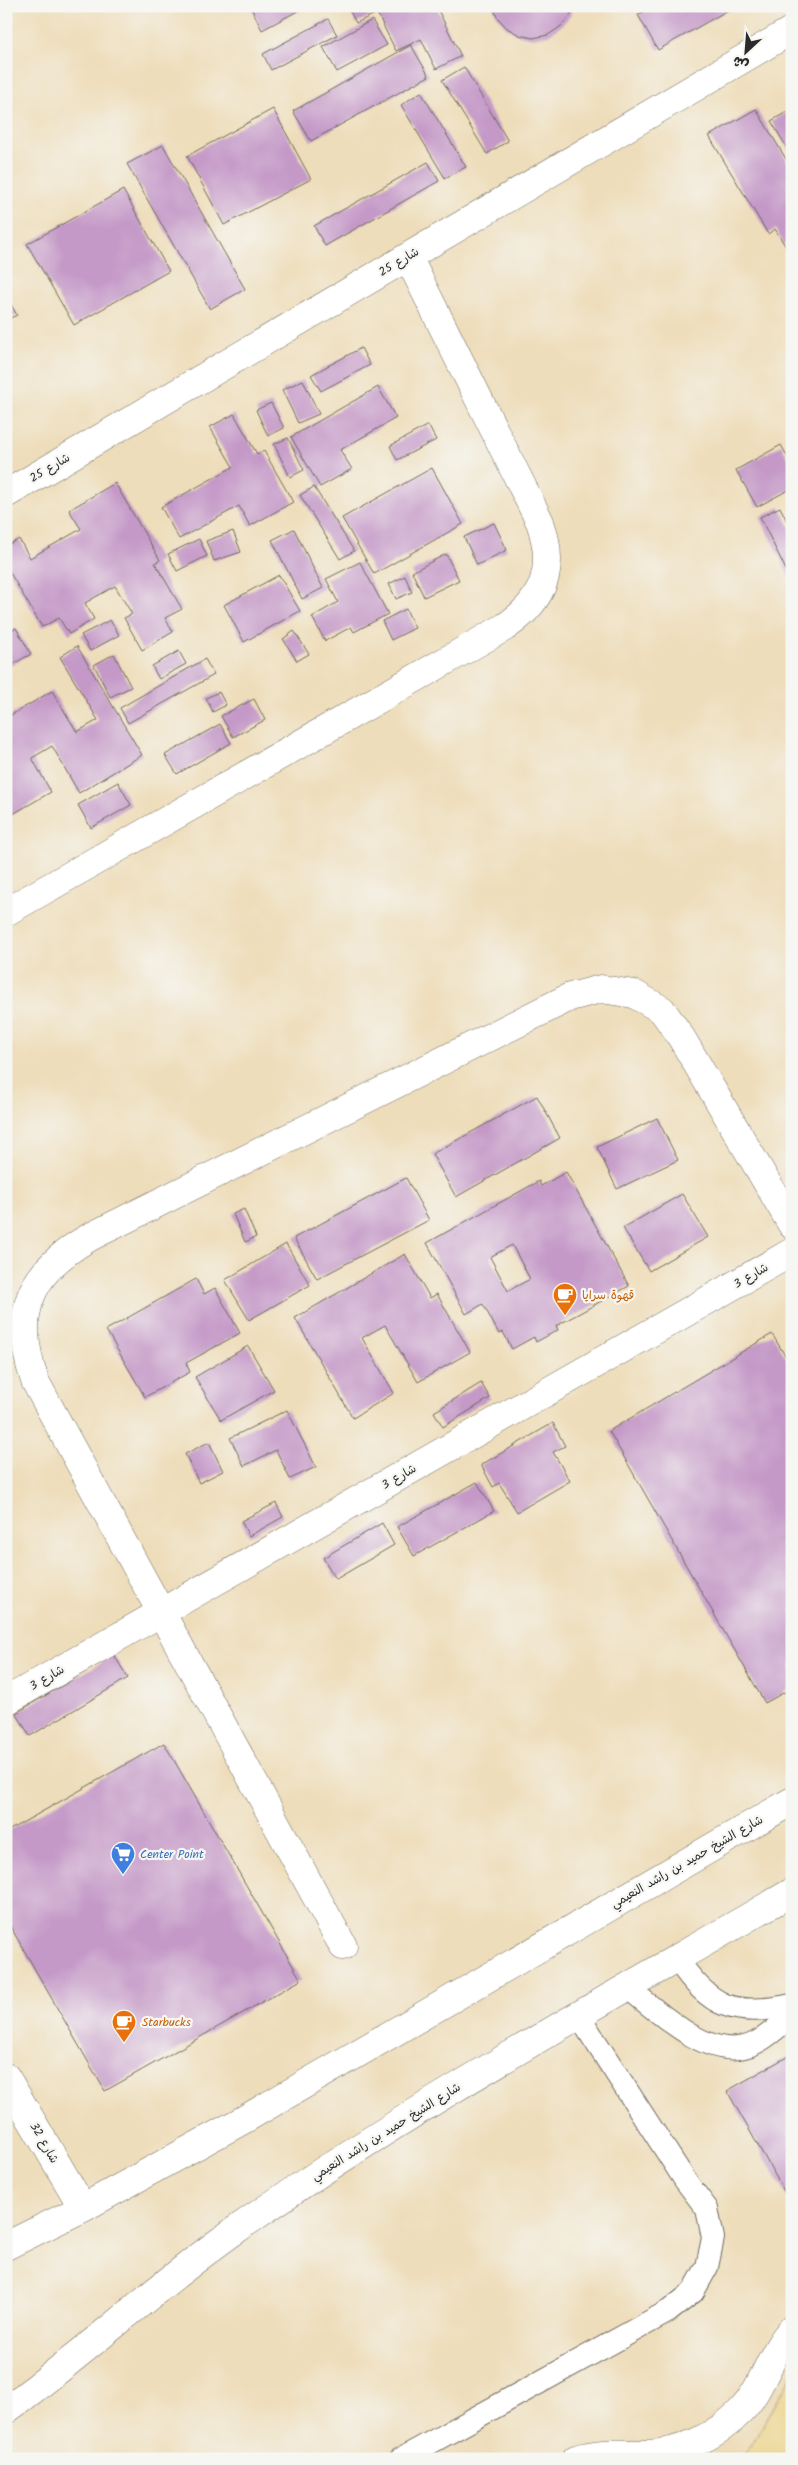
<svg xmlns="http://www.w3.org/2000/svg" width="798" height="2465" viewBox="0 0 798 2465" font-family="Kalam,'Playpen Sans Arabic',sans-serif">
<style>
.sand{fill:#eeda9e;stroke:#8c8264}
.building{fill:#c499c7;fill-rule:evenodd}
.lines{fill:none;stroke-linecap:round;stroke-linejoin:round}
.lane-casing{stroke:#6f695d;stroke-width:24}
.street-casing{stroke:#6f695d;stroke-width:29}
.primary-casing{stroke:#6f695d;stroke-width:29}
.lane{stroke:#fff;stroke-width:22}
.street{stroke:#fff;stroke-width:28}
.primary{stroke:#fff;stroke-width:28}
.labels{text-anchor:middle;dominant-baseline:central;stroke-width:4.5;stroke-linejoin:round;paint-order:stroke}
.street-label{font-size:12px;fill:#2b2b2b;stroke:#f6f6f2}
.food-label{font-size:12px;fill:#c56008;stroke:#f6f6f2;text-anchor:start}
.shop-label{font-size:12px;fill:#366cbe;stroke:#f6f6f2;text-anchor:start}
</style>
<rect width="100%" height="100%" fill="#f6f6f2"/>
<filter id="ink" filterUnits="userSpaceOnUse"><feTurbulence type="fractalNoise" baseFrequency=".02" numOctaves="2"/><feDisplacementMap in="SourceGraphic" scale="10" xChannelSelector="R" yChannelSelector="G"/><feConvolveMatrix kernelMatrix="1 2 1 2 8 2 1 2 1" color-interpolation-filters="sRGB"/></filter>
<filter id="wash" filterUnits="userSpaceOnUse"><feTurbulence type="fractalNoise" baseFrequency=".0096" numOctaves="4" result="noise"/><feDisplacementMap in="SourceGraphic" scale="20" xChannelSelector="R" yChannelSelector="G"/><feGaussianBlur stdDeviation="1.12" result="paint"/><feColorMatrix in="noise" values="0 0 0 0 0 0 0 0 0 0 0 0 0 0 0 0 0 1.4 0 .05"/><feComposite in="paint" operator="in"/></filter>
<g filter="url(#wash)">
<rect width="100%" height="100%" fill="#eeddba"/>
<!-- sand -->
<path class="sand" d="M792,2376V2459H740L752,2444Z"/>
<g id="blocks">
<!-- building -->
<path class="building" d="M250,6H307L262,30Z
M347,6H436L461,56L436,69L421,39L396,51L377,13L356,23Z
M493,6H573L570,16L560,27L548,35L533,38L519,35L507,28L497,17Z
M653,6H735L658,50L638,15Z
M328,19L337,35L271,70L263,54Z
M372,20L387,45L337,72L323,47Z
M411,45L429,76L311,141L293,111Z
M464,67L508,141L487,154L442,80Z
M421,92L466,167L445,178L401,105Z
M273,109L311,179L224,225L187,156Z
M756,109L792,169V257L775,229L768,234L709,136Z
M792,109V156L771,121Z
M163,145L245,289L210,309L127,164Z
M428,162L439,181L325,246L314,226Z
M123,190L169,271L74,325L27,244Z
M6,296L17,315L6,320Z
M361,348L370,365L321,391L311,375Z
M303,380L319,414L298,423L282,390Z
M378,387L396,418L340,450L352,469L320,487L291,437Z
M271,403L284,428L268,436L256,410Z
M234,414L257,454L264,451L293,502L250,526L239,506L179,539L161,507L233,467L210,427Z
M428,425L436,440L397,460L390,446Z
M288,438L304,470L290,477L274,444Z
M781,445L792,465V488L757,507L736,470Z
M432,468L463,524L374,574L342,518Z
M115,483L160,560L155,563L182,609L165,618L173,632L142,650L124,618L132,614L115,586L85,603L94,619L69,634L59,618L42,627L6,566V546L19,539L30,558L81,529L69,510Z
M314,487L354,551L340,559L300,495Z
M780,507L792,531L790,578L760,517Z
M494,523L507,550L477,565L464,537Z
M294,529L323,588L302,599L272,540Z
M233,531L241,552L214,561L206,541Z
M199,539L207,556L177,571L168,554Z
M446,554L459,580L424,597L412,572Z
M360,562L388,614L354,632L351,627L325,641L312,617L338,602L326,579Z
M279,575L300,611L244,642L224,605Z
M405,576L412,592L396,599L389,584Z
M406,609L415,628L391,640L382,621Z
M110,620L119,635L90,651L81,635Z
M16,628L31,654L6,668V634Z
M294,631L309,654L297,661L283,639Z
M77,646L142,755L79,793L52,746L32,758L51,792L6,818V718L52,691L77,732L98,720L60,657Z
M179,651L186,664L159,679L152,666Z
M114,654L131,687L110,697L94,665Z
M205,659L214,675L128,723L120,708Z
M219,692L226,705L213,712L206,698Z
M254,699L265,720L233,737L221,716Z
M220,724L231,743L177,774L165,755Z
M118,782L131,805L91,828L78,805Z
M537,1096L560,1138L456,1197L432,1154Z
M657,1118L678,1160L617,1189L597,1147Z
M566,1172L629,1286L556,1326L558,1330L536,1342L534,1337L512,1349L503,1332L499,1334L483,1304L466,1314L427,1243L539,1181L541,1186ZM512,1245L530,1279L508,1291L490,1257Z
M406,1178L429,1220L317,1279L294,1238Z
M682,1194L708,1237L649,1271L623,1228Z
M244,1209L256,1237L245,1242L233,1214Z
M286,1244L310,1285L249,1320L225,1280Z
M405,1254L430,1298L437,1294L470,1352L418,1382L385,1325L362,1338L394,1393L353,1418L295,1318Z
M196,1279L204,1294L215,1288L240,1333L186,1363L190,1372L145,1397L106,1330Z
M772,1334L792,1367V1688L765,1703L609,1431Z
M248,1346L274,1390L221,1420L195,1377Z
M481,1383L490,1398L443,1427L434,1412Z
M287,1410L316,1467L290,1479L276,1450L244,1466L230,1438Z
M553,1423L565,1446L553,1452L570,1481L517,1512L499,1483L493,1487L481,1465Z
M209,1442L223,1471L199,1483L185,1454Z
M477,1482L494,1511L414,1556L397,1527Z
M276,1503L283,1517L249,1536L241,1521Z
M382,1523L394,1545L336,1579L323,1558Z
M114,1655L128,1678L30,1736L16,1713Z
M164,1743L301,1980L105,2091L6,1919V1832Z
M792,2054V2205L727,2091Z"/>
</g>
</g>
<g filter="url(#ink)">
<use href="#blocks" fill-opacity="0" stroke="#6f695d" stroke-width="1"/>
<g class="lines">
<defs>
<path id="lane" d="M677,1959C710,2008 734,2017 792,2005
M628,1988C658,2011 704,2057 744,2047C762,2043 777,2027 792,2016
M401,2459L669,2311L693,2292L707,2267L713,2238L707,2209L685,2180L579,2016"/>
<path id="street" d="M6,494L792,30
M6,912L505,627C545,600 556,568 540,522L408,257
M6,1701L792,1252
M343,1946L35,1381C12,1314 28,1272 90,1237L570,997L601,989L634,994L662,1010L681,1037L792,1225
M6,2077L83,2208
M576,2459C603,2451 618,2454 645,2454C678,2455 718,2435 741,2411C763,2388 770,2353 792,2329"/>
<path id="primary" d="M6,2246L83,2208L245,2119L792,1801
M6,2410C85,2353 157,2285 237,2229C414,2105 605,2001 792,1892"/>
</defs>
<!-- lane casing -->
<use href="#lane" class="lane-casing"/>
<!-- street casing -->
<use href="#street" class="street-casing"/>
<!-- primary casing -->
<use href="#primary" class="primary-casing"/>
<!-- lane -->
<use href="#lane" class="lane"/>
<!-- street -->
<use href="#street" class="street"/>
<!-- primary -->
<use href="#primary" class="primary"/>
</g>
</g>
<!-- icons -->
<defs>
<symbol id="cafe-pin" viewBox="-11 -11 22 30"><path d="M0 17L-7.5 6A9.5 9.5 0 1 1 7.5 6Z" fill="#e8710a" stroke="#f6f6f2"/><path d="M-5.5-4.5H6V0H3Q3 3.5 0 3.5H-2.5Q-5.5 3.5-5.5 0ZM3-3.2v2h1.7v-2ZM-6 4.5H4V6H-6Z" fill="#fff"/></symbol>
<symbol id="supermarket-pin" viewBox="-11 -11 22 30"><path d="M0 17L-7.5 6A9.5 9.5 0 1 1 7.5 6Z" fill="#3f7fe0" stroke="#f6f6f2"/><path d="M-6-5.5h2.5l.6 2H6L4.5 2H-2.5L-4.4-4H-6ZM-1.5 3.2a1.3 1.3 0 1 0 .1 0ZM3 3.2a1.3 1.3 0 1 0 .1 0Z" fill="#fff"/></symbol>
</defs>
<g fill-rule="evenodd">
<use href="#cafe-pin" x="551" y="1281" width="28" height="38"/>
<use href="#supermarket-pin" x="109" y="1840" width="28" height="38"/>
<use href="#cafe-pin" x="110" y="2008" width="28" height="38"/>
</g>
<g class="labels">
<!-- street labels -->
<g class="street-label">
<text transform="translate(399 262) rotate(-31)">شارع 25</text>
<text transform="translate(50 468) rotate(-31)">شارع 25</text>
<text transform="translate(751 1276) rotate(-30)">شارع 3</text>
<text transform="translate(399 1477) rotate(-30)">شارع 3</text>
<text transform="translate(47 1678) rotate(-30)">شارع 3</text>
<text transform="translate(687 1862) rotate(-30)">شارع الشيخ حميد بن راشد النعيمي</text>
<text transform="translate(386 2132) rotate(-32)">شارع الشيخ حميد بن راشد النعيمي</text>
<text transform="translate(44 2143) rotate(60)">شارع 32</text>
</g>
<!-- food labels -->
<g class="food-label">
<text x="582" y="1295">قهوة سرايا</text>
<text x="142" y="2022">Starbucks</text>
</g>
<!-- shop labels -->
<g class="shop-label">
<text x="140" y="1854">Center Point</text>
</g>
</g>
<!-- margin -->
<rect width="798" height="2465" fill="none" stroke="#f6f6f2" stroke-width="25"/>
<!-- north arrow -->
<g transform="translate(746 52) rotate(206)" stroke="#f6f6f2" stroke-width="4" paint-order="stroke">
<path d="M0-4L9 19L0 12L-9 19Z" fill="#2b2b2b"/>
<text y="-8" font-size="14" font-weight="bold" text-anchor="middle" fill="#2b2b2b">ش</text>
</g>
</svg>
